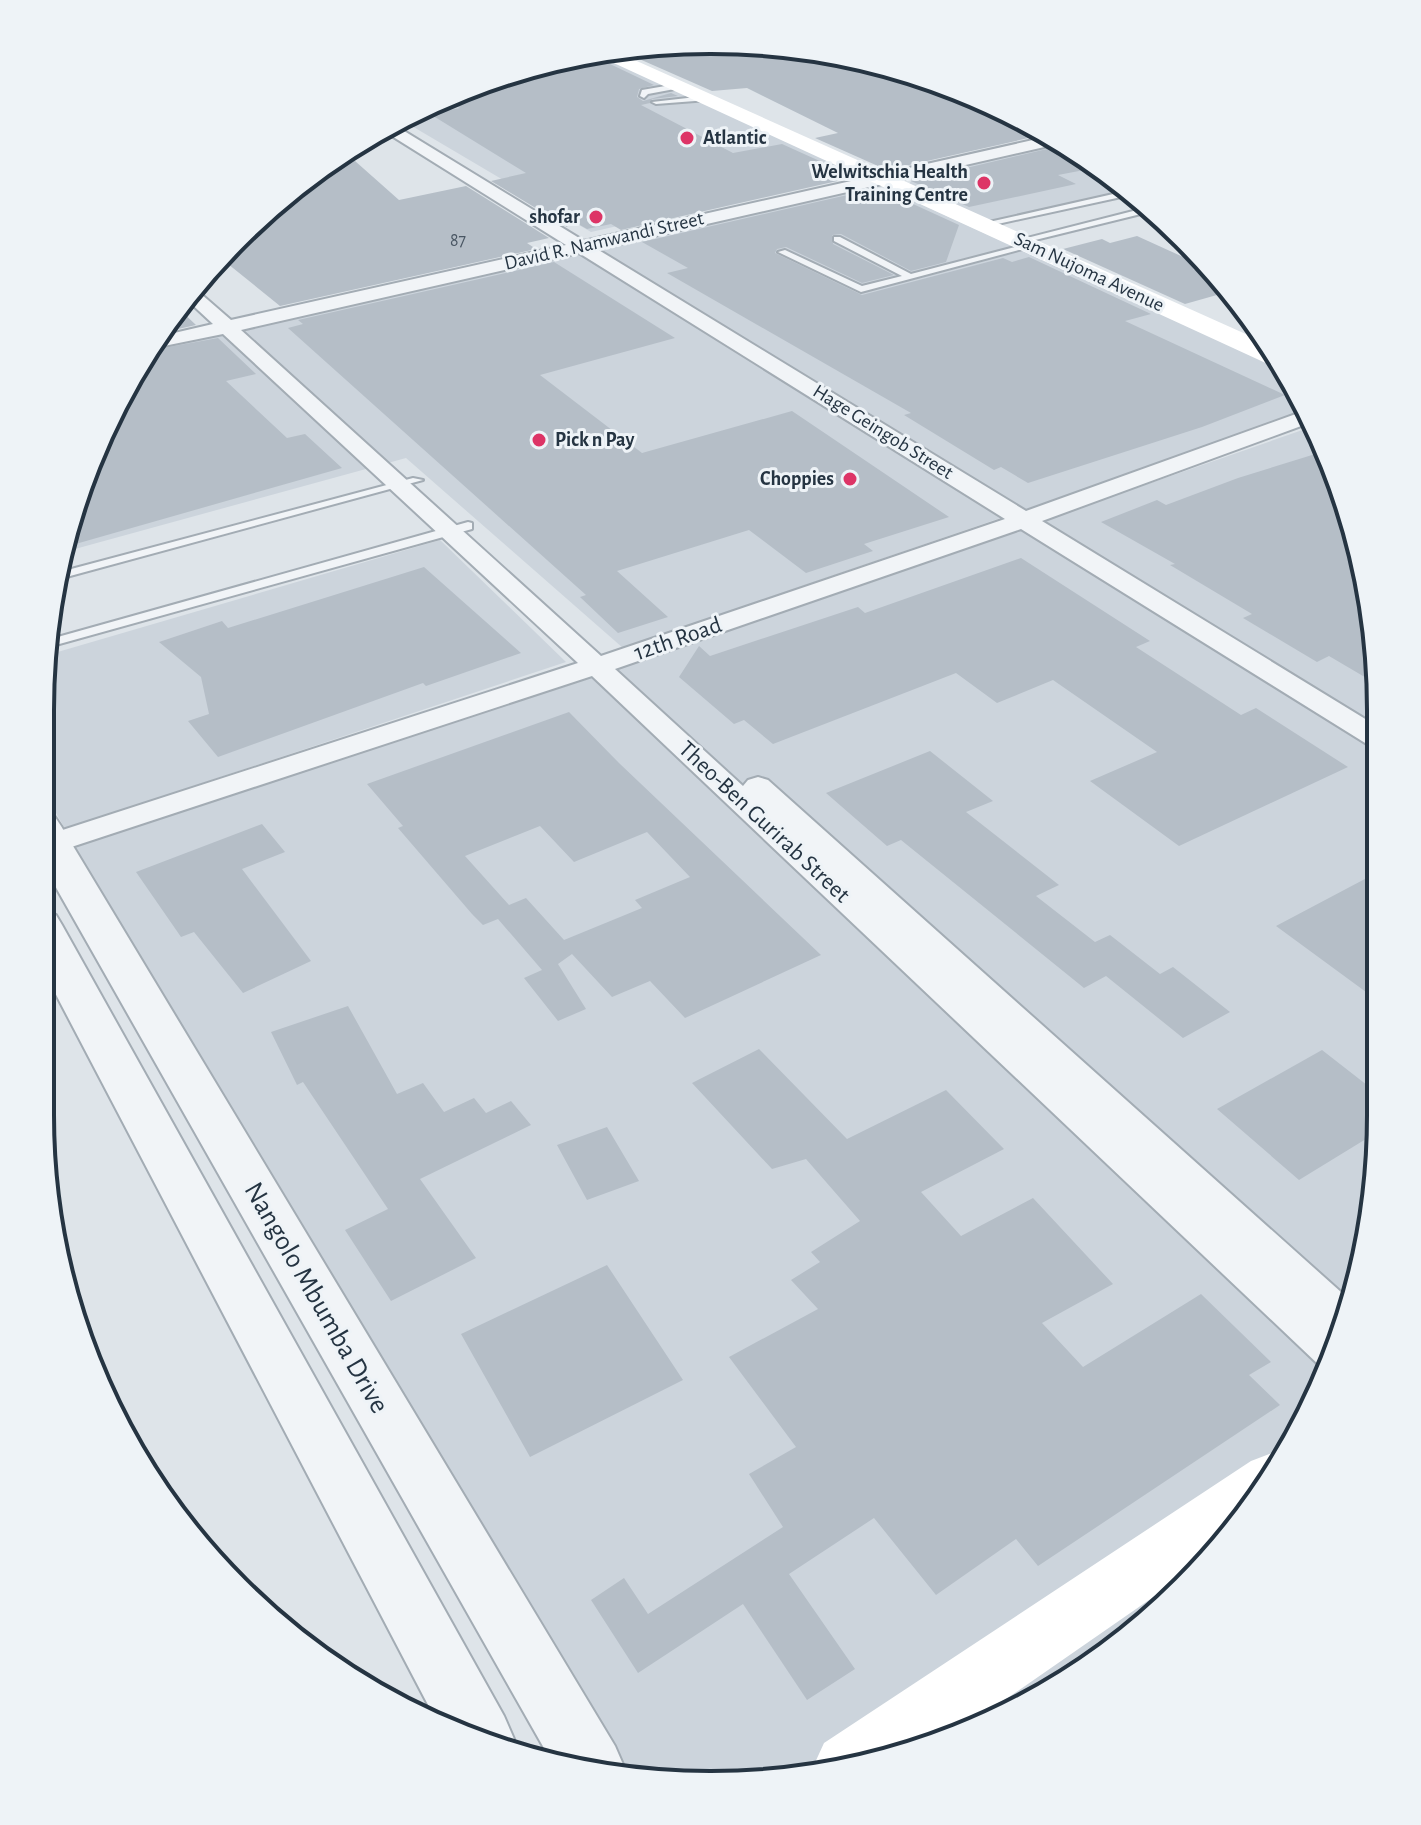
<svg xmlns="http://www.w3.org/2000/svg" width="1421" height="1825" viewBox="0 0 1421 1825" font-family="'Alegreya Sans',sans-serif">
<style>
.built{fill:#ccd4dc}
.building{fill:#b5bec7;fill-rule:evenodd}
.lines{fill:none;stroke-linecap:round;stroke-linejoin:round}
.service-casing{stroke:#a3acb4;stroke-width:4}
.minor-casing{stroke:#a3acb4;stroke-width:4}
.tertiary-casing{stroke:#a3acb4;stroke-width:4}
.service{fill:#f1f4f7;fill-rule:evenodd}
.minor{fill:#f1f4f7;fill-rule:evenodd}
.tertiary{fill:#f1f4f7;fill-rule:evenodd}
.secondary{fill:#fff;fill-rule:evenodd}
.poi-dot{fill:#dd3466;stroke:#eef3f7;stroke-width:3}
.labels{text-anchor:middle;dominant-baseline:central;stroke-width:6;stroke-linejoin:round;paint-order:stroke}
.far-number-label{font-size:18px;fill:#495663}
.far-poi-label{font-size:20px;font-weight:bold;fill:#253442;stroke:#eef3f7;text-anchor:end}
.far-street-label{font-size:20px;fill:#253442;stroke:#eef3f7}
.street-label{font-size:24px;fill:#253442;stroke:#eef3f7}
.near-street-label{font-size:28px;fill:#253442;stroke:#eef3f7}
.rim{fill:none;stroke:#253442;stroke-width:4}
</style>
<rect width="100%" height="100%" fill="#dee4e9"/>
<!-- built -->
<path class="built" d="M596,52L848,170L844,175L591,232L400,119L495,76Z
M1060,142L1118,178L1130,189L986,222L909,184L916,174Z
M856,188L889,190L1287,370L1308,412L623,648L406,458L64,552L76,495L130,376L148,350Z
M1314,426L1346,495L1380,666L1381,1115L1368,1245L1330,1371L1268,1487L1184,1589L1046,1695L884,1762L711,1785L594,1770L71,845L594,677Z
M440,540L566,662L65,829L41,786L44,656Z"/>
<!-- building -->
<path class="building" d="M754,41L884,63L970,95L963,97L988,106L972,110L1042,135L887,170L815,138L838,133L747,88L712,91L637,58L693,47L695,43Z
M589,54L654,85L639,89L637,97L643,101L671,93L678,96L652,99L650,103L641,105L733,153L782,144L855,177L621,230L611,224L587,229L571,220L567,227L491,181L526,173L430,114L460,108L444,99L495,76Z
M1064,145L1100,167L1058,175L1076,184L969,207L911,181Z
M346,153L399,200L466,186L549,238L527,243L536,249L280,306L228,264V250Z
M878,188L959,225L946,262L911,271L841,234L832,235L833,244L894,275L862,283L786,247L777,249L775,253L862,295L1003,258L1012,262L1029,257L1151,314L1125,321L1285,395L1202,427L1028,483L1001,467L994,470L904,415L911,413L667,273L688,268L642,242Z
M1137,236L1203,266L1193,269L1225,283L1231,291L1185,304L1063,249L1102,239L1110,243Z
M554,262L675,338L540,375L642,453L792,411L949,517L864,544L873,551L806,573L749,530L617,571L668,617L618,633L580,597L586,595L288,328L303,324L298,320Z
M178,308L196,325L160,333Z
M218,338L256,374L226,381L287,438L305,434L342,468L65,547L76,495L130,375L147,351Z
M1325,451L1346,495L1380,666V686L1329,656L1317,662L1243,618L1252,614L1170,565L1175,564L1101,522L1157,500L1166,505L1238,478Z
M1021,558L1150,641L1136,647L1241,715L1256,708L1348,767L1179,846L1090,781L1157,752L1053,680L997,703L956,673L773,744L744,720L734,724L679,677L699,646L710,656L858,607L865,613Z
M424,567L521,653L426,686L423,683L218,757L188,721L209,714L201,677L159,642L222,621L228,628Z
M569,712L619,763L821,955L685,1018L650,981L612,997L572,954L558,964L586,1009L558,1021L524,978L542,970L498,919L483,925L472,914L398,828L403,826L367,784ZM540,826L574,862L647,832L690,877L635,900L642,908L564,940L526,898L509,905L465,856Z
M930,751L993,801L966,812L1059,885L1036,896L1095,942L1110,935L1160,974L1173,967L1230,1012L1183,1038L1106,976L1084,988L901,840L887,846L826,793Z
M262,824L285,852L242,869L311,961L243,993L194,932L181,937L136,872Z
M1380,871V902L1381,1003L1276,926Z
M348,1006L397,1094L423,1083L444,1112L474,1098L486,1113L511,1101L531,1125L420,1179L476,1258L391,1301L345,1230L388,1209L303,1082L297,1085L271,1032Z
M759,1049L847,1139L946,1090L1004,1149L921,1192L961,1236L1033,1198L1113,1284L1042,1323L1083,1367L1201,1294L1271,1362L1249,1375L1280,1405L1038,1566L1016,1539L936,1595L874,1518L789,1574L855,1669L807,1700L743,1604L638,1673L591,1600L624,1578L648,1614L783,1527L749,1474L796,1447L729,1357L818,1309L791,1280L820,1262L811,1252L860,1221L806,1159L772,1169L692,1083Z
M1322,1050L1381,1096L1379,1131L1299,1180L1217,1109Z
M607,1127L639,1181L587,1200L557,1145Z
M607,1265L683,1380L530,1457L461,1334Z"/>
<g class="lines">
<defs>
<path id="service" d="M678,44H692L626,57L623,55Z
M677,84L680,88L648,94L644,98L640,96L642,90Z
M705,96L708,100L656,104L652,102Z
M1131,190L1135,194L984,227L980,224Z
M1149,207L1153,211L1019,244L1015,241Z
M834,237H840L911,274L1030,243L1034,246L861,292L778,252L785,250L862,286L902,276L834,241Z
M413,478L423,480L59,579L60,572Z
M468,522L472,523V529L45,648L47,640Z"/>
<path id="minor" d="M391,123L584,241L1051,136L1062,143L597,249L1026,511L1307,410L1312,422L1042,521L1380,728V748L1370,746L1021,529L615,669L743,786L748,780L758,777L768,780L1351,1301L1330,1370L1320,1366L592,676L41,857V837L578,663L223,334L149,349L157,337L213,324L185,298L193,287L231,320L566,245L379,128ZM579,253L1005,519L601,656L241,330Z"/>
<path id="tertiary" d="M41,814L55,817L61,826L615,1746L625,1769L623,1773L553,1764L41,861Z
M41,911L56,915L62,925L504,1716L514,1739L509,1750L436,1720L40,964Z"/>
</defs>
<!-- service casing -->
<use href="#service" class="service-casing"/>
<!-- minor casing -->
<use href="#minor" class="minor-casing"/>
<!-- tertiary casing -->
<use href="#tertiary" class="tertiary-casing"/>
<!-- service -->
<use href="#service" class="service"/>
<!-- minor -->
<use href="#minor" class="minor"/>
<!-- tertiary -->
<use href="#tertiary" class="tertiary"/>
<!-- secondary -->
<path class="secondary" d="M610,49L1268,344L1285,366L1270,365L592,53Z
M1272,1453L1284,1457L1268,1487L1211,1557L960,1731L884,1762L815,1771L813,1767L824,1743L1251,1461Z"/>
</g>
<!-- markers -->
<g class="poi-dot">
<circle cx="687" cy="138" r="8"/>
<circle cx="984" cy="183" r="8"/>
<circle cx="596" cy="217" r="8"/>
<circle cx="539" cy="440" r="8"/>
<circle cx="850" cy="479" r="8"/>
</g>
<g class="labels">
<!-- far-number labels -->
<g class="far-number-label">
<text x="458" y="241">87</text>
</g>
<!-- far-poi labels -->
<g class="far-poi-label">
<text x="703" y="138" text-anchor="start">Atlantic</text>
<text x="968" y="172">Welwitschia Health<tspan x="968" dy="23">Training Centre</tspan></text>
<text x="580" y="217">shofar</text>
<text x="555" y="440" text-anchor="start">Pick n Pay</text>
<text x="834" y="479">Choppies</text>
</g>
<!-- far-street labels -->
<g class="far-street-label">
<text transform="translate(604 241) rotate(-13)">David R. Namwandi Street</text>
<text transform="translate(1089 272) rotate(25)">Sam Nujoma Avenue</text>
<text transform="translate(883 432) rotate(32)">Hage Geingob Street</text>
</g>
<!-- street labels -->
<g class="street-label">
<text transform="translate(678 639) rotate(-19)">12th Road</text>
<text transform="translate(764 822) rotate(43)">Theo-Ben Gurirab Street</text>
</g>
<!-- near-street labels -->
<g class="near-street-label">
<text transform="translate(316 1298) rotate(60)">Nangolo Mbumba Drive</text>
</g>
</g>
<!-- crop -->
<path d="M0 0H1421V1825H0ZM710 54H711A656 656 0 0 1 1367 710V1115A656 656 0 0 1 711 1771H710A656 656 0 0 1 54 1115V710A656 656 0 0 1 710 54Z" fill="#eef3f7" fill-rule="evenodd"/>
<path class="rim" d="M710 54H711A656 656 0 0 1 1367 710V1115A656 656 0 0 1 711 1771H710A656 656 0 0 1 54 1115V710A656 656 0 0 1 710 54Z"/>
</svg>
